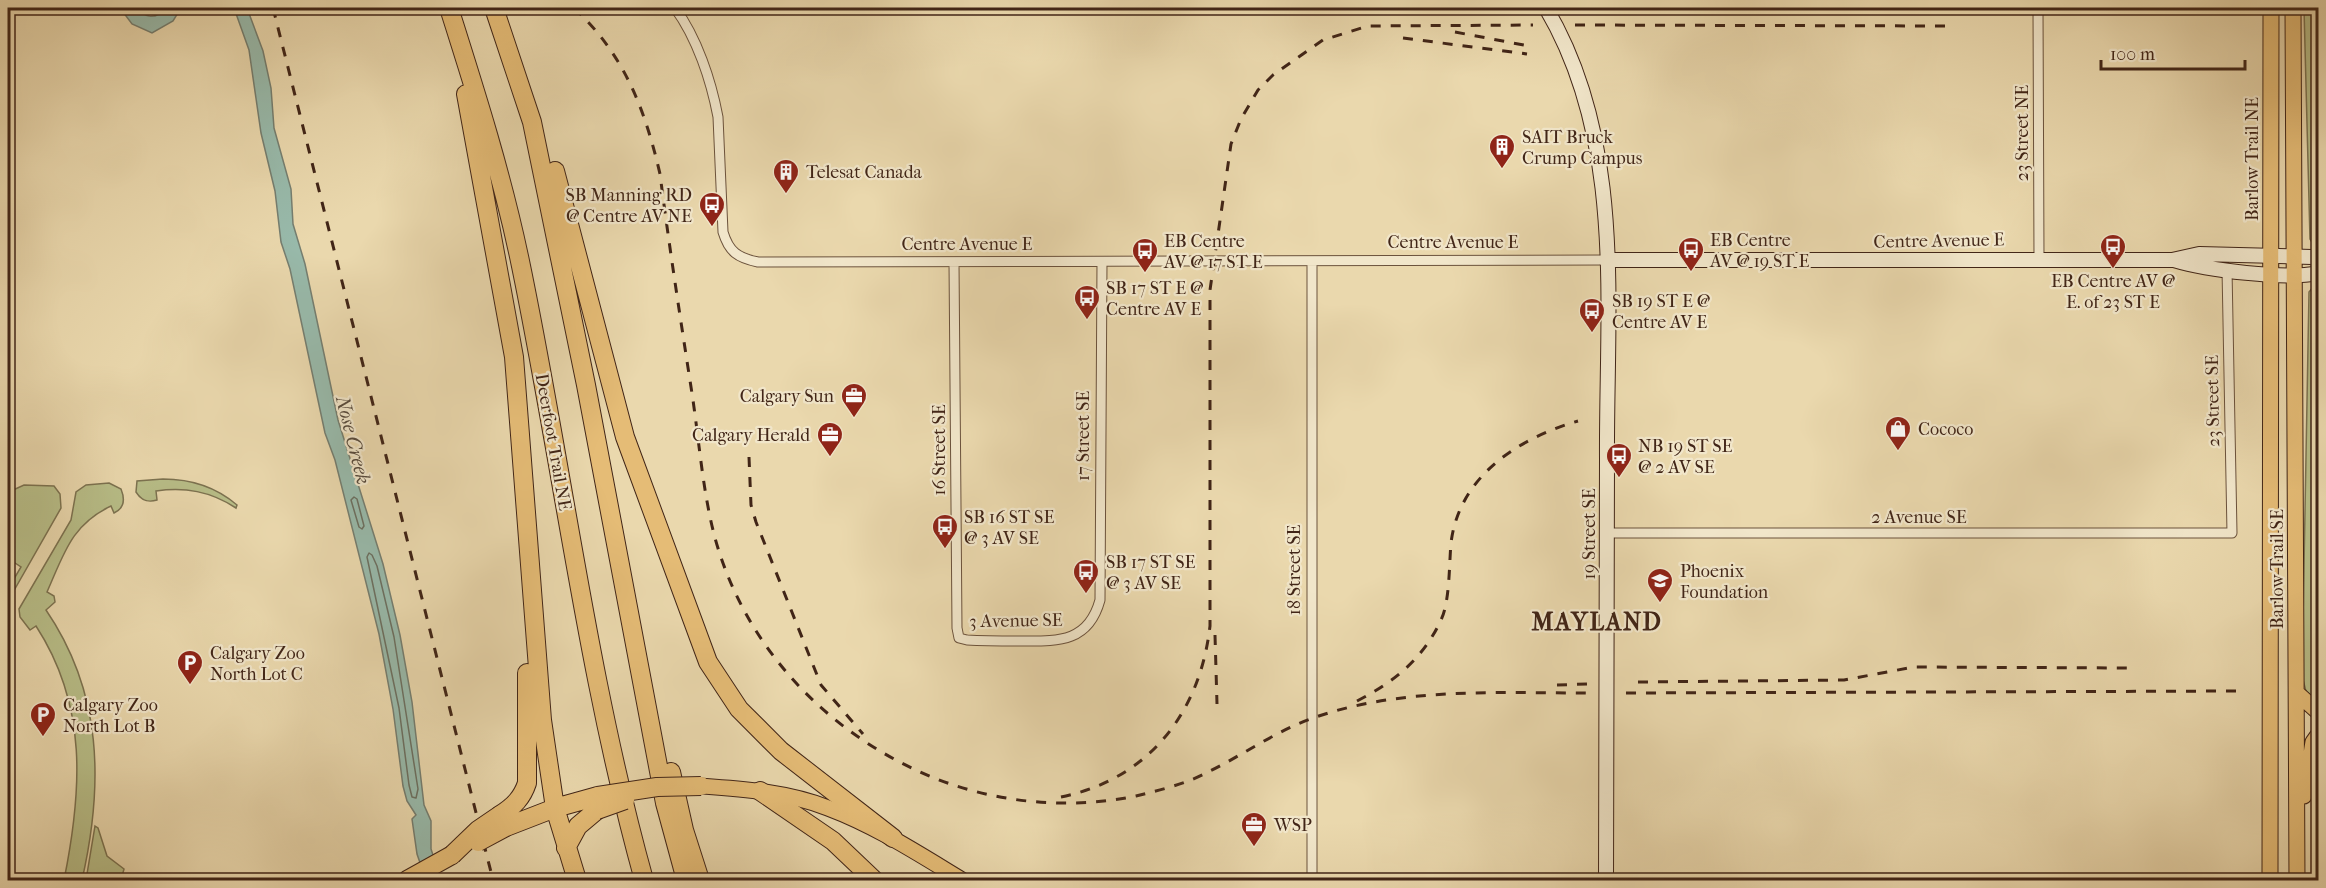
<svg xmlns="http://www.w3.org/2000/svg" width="2326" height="888" viewBox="0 0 2326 888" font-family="'IM FELL French Canon',serif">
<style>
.green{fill:#b8be88;stroke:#7c7250;stroke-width:1.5}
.water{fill:#98baab;stroke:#757e70;stroke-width:1.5}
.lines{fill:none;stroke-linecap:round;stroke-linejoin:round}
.shore{stroke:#6c7061;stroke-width:1.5}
.street-casing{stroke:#6b523c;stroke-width:11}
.secondary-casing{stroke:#412517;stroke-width:16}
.primary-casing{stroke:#412517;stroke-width:17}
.highway-casing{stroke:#412517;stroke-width:20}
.street{stroke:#f1e6ca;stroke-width:9}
.secondary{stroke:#f1e6ca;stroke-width:14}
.primary{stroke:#e5bc76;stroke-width:15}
.highway{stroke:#e5bc76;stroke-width:18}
.rail{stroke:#412517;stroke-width:3;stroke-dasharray:10 10;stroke-linecap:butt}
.highway-bridge-casing{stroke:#412517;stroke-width:20;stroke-linecap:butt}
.highway-bridge{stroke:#e5bc76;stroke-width:18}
.labels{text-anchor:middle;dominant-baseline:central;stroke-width:4.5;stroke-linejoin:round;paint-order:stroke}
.street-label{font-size:18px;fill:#412517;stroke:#f1e6ca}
.poi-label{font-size:18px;fill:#412517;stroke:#f1e6ca;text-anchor:start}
.water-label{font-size:20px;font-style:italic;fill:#574a3c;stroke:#f1e6ca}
.district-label{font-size:24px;font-weight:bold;letter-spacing:1.5px;fill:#412517;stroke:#f1e6ca}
</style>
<rect width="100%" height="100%" fill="#ead8ad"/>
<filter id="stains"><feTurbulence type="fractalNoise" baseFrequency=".00333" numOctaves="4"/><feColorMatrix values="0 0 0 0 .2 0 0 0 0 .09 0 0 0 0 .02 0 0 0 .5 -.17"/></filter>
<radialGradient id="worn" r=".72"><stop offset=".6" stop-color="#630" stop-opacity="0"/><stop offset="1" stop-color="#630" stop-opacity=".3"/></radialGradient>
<!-- green -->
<path class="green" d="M2304,8H2318V247L2316,249L2310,239Z
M2318,281V705L2308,699L2302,676L2309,292Z
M163,479C190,479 216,487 237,505L236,508C210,491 185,487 156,491L157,500C147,503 141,500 136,492L137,481Z
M109,483L121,489C125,499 125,508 114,513L111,506C71,525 64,554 47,592L54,596L55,602L46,610C102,692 104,783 82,880H64C82,791 88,706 36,626L30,630L20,617L19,609L71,520L76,492L86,485Z
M24,485L54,486L60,494L61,508L8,601V589L21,567L12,561L8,563V516L13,490Z
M95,826L98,828L107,856L124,869L121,880H86Z"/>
<!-- water -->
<path class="water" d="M120,8H136C145,17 156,21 164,8H181L173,21L152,33L132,24Z
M234,8H247L263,51L271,88L274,128L291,189L293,224L305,264L338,420L383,564L400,635L412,702L424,805L431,821V849L441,880H426L417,854L412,819L416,815L407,801L403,786L393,709L379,634L335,460L325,433L290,269L281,242L275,191L261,133L249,50Z"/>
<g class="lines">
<!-- shore -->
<path class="shore" d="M354,497L357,499L364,526L362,529L359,527L351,500Z
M369,553L372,555L377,566L394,637L418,789L416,798L412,797L409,785L399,708L367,557Z"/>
<defs>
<path id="street" d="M675,8C697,38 711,80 718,117L723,232C729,252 738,258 758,262L1606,260
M2038,8L2039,258
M1312,261V880
M954,262L957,628L959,638L967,640C984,641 1001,641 1018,641C1056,641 1088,644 1100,600L1102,262
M1607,533H2232L2227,269"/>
<path id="secondary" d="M1546,8C1626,143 1606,308 1607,459C1607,600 1606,740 1606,880
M1606,260H2172L2199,254L2312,257L2318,260
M2174,260C2207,270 2285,280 2318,273"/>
<path id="primary" d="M2293,8L2297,880
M2297,693L2318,712
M701,786C743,789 788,792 828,808C876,826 919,854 962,880
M2304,796L2313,742L2318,735
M2270,880L2271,8"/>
<path id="highway" d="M449,8C476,93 503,178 521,266C563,470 588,679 644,880
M494,8L532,122L586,385L665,803L686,880
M466,94L514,357L542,720L555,808L577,880
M555,171L625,437L708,662L739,709L781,751L893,838
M671,772L684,830L700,880
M760,791L833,841L874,880
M500,815C514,806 522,798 527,783V673
M506,827L555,808L598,796
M566,848L578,826L597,810
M407,880L452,855"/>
</defs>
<!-- street casing -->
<use href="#street" class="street-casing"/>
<!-- secondary casing -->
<use href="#secondary" class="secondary-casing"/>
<!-- primary casing -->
<use href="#primary" class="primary-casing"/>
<!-- highway casing -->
<use href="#highway" class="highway-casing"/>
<!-- street -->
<use href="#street" class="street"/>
<!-- secondary -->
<use href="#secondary" class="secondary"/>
<!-- primary -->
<use href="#primary" class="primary"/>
<!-- highway -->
<use href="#highway" class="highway"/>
<!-- rail -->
<path class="rail" d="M273,8L493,880
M574,8C624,54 645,109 660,174C669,245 680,316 691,387C699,437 702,489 715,538C744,643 820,726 918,771C985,802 1064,811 1136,796C1160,790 1186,784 1208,772C1243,755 1276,731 1313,718C1401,687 1497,693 1589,693
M1575,25L1948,26
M1455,32L1529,46
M1403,38L1527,54
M749,457L751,505L756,522L821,685L863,734
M1215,635L1217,704
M1638,682L1844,680L1914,667L2130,668
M1557,685L1587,684
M1626,693L2244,691
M1357,701C1394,682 1423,659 1441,620C1450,601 1449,565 1451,543C1459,476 1519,438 1578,421
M1061,797C1149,779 1200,713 1210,626V290L1231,144L1241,119L1258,90L1273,75L1323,40L1368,26L1533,25"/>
<defs>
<path id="highway-bridge" d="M598,796L657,787L701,786
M597,810L625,800
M478,842L506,827
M452,855L478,830L500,815"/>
</defs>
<!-- highway-bridge casing -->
<use href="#highway-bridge" class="highway-bridge-casing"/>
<!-- highway-bridge -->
<use href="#highway-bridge" class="highway-bridge"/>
</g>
<!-- icons -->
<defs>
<symbol id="building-pin" viewBox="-11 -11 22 30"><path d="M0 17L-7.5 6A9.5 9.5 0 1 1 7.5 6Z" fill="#8f2418" stroke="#f1e6ca"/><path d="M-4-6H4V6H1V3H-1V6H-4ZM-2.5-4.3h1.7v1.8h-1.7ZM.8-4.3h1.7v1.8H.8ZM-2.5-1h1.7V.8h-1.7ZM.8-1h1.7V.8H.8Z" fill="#fff"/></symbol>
<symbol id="bus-pin" viewBox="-11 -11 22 30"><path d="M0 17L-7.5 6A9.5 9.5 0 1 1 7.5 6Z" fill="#8f2418" stroke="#f1e6ca"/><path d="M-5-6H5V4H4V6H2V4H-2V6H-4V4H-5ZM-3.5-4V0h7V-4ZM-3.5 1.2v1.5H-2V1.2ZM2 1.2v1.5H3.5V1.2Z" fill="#fff"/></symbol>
<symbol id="office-pin" viewBox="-11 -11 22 30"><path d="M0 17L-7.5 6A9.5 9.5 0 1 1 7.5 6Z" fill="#8f2418" stroke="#f1e6ca"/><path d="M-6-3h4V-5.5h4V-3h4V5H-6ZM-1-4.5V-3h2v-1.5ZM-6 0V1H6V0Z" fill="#fff"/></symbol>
<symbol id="shop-pin" viewBox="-11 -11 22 30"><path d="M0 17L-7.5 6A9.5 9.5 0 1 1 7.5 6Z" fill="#8f2418" stroke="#f1e6ca"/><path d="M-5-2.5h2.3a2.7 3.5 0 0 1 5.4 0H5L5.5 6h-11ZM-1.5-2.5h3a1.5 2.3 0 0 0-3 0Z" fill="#fff"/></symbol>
<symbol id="school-pin" viewBox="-11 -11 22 30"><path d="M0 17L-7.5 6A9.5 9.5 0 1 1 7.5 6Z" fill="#8f2418" stroke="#f1e6ca"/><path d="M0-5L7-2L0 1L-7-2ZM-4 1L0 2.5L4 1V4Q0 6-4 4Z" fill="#fff"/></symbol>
<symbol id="parking-pin" viewBox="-11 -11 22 30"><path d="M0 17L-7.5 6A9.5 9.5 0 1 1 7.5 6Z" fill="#8f2418" stroke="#f1e6ca"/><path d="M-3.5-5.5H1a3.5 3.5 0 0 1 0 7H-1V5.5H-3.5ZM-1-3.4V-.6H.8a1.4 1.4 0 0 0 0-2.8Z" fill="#fff"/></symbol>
</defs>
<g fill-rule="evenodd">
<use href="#building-pin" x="1487" y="132" width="30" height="40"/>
<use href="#building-pin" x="771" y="157" width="30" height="40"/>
<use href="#bus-pin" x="697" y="190" width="30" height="40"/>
<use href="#bus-pin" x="2098" y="232" width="30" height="40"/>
<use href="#bus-pin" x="1676" y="235" width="30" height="40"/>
<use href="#bus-pin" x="1130" y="236" width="30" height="40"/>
<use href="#bus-pin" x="1072" y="283" width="30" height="40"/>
<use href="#bus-pin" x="1577" y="296" width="30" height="40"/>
<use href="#office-pin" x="839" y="381" width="30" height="40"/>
<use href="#shop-pin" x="1883" y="414" width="30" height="40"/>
<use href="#office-pin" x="815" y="420" width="30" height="40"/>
<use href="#bus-pin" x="1604" y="441" width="30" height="40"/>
<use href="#bus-pin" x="930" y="512" width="30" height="40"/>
<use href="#bus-pin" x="1071" y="557" width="30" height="40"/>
<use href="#school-pin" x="1645" y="566" width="30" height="40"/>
<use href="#parking-pin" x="175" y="648" width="30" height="40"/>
<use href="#parking-pin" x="28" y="700" width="30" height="40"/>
<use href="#office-pin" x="1239" y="810" width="30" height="40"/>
</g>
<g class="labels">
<!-- street labels -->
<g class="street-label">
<text transform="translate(2022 133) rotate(-90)">23 Street NE</text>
<text transform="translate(2252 159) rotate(-90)">Barlow Trail NE</text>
<text transform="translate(1939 241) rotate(-1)">Centre Avenue E</text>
<text x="1453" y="242">Centre Avenue E</text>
<text x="967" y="244">Centre Avenue E</text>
<text transform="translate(2213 401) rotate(-91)">23 Street SE</text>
<text transform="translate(1083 436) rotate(-90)">17 Street SE</text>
<text transform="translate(553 442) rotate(80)">Deerfoot Trail NE</text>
<text transform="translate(939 450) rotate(-90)">16 Street SE</text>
<text x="1919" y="517">2 Avenue SE</text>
<text transform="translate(1589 534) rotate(-90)">19 Street SE</text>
<text transform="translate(2277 569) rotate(-90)">Barlow Trail SE</text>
<text transform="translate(1294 570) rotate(-90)">18 Street SE</text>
<text transform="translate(1016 621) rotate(-1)">3 Avenue SE</text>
</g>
<!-- poi labels -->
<g class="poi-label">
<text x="1522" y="137">SAIT Bruck<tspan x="1522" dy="21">Crump Campus</tspan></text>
<text x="806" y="172">Telesat Canada</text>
<text x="692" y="195" text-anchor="end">SB Manning RD<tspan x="692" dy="21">@ Centre AV NE</tspan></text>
<text x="1710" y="240">EB Centre<tspan x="1710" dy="21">AV @ 19 ST E</tspan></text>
<text x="1164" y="241">EB Centre<tspan x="1164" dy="21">AV @ 17 ST E</tspan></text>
<text x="2113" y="281" text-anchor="middle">EB Centre AV @<tspan x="2113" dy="21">E. of 23 ST E</tspan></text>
<text x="1106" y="288">SB 17 ST E @<tspan x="1106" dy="21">Centre AV E</tspan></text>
<text x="1612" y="301">SB 19 ST E @<tspan x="1612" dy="21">Centre AV E</tspan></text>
<text x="834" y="396" text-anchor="end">Calgary Sun</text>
<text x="1918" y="429">Cococo</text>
<text x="810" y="435" text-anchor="end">Calgary Herald</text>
<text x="1638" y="446">NB 19 ST SE<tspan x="1638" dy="21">@ 2 AV SE</tspan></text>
<text x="964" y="517">SB 16 ST SE<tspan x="964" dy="21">@ 3 AV SE</tspan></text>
<text x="1106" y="562">SB 17 ST SE<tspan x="1106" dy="21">@ 3 AV SE</tspan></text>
<text x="1680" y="571">Phoenix<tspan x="1680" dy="21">Foundation</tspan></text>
<text x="210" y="653">Calgary Zoo<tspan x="210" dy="21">North Lot C</tspan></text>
<text x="63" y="705">Calgary Zoo<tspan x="63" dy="21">North Lot B</tspan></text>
<text x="1274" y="825">WSP</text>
</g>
<!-- water labels -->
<g class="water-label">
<text transform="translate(353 440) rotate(76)">Nose Creek</text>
</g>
<!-- district labels -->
<g class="district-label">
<text x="1597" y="622">MAYLAND</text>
</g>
</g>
<!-- margin -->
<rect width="2326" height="888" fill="none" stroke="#ead8ad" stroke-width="30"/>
<rect x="9" y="9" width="2308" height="870" fill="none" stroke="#412517" stroke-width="3"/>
<rect x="15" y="15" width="2296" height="858" fill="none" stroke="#412517" stroke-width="1.5"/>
<!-- scale -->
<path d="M2101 60v9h144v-9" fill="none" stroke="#412517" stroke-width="3"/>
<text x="2110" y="60" font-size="18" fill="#412517" stroke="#f1e6ca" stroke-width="4.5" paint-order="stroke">100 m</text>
<rect width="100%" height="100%" filter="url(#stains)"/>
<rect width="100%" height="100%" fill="url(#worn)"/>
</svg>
